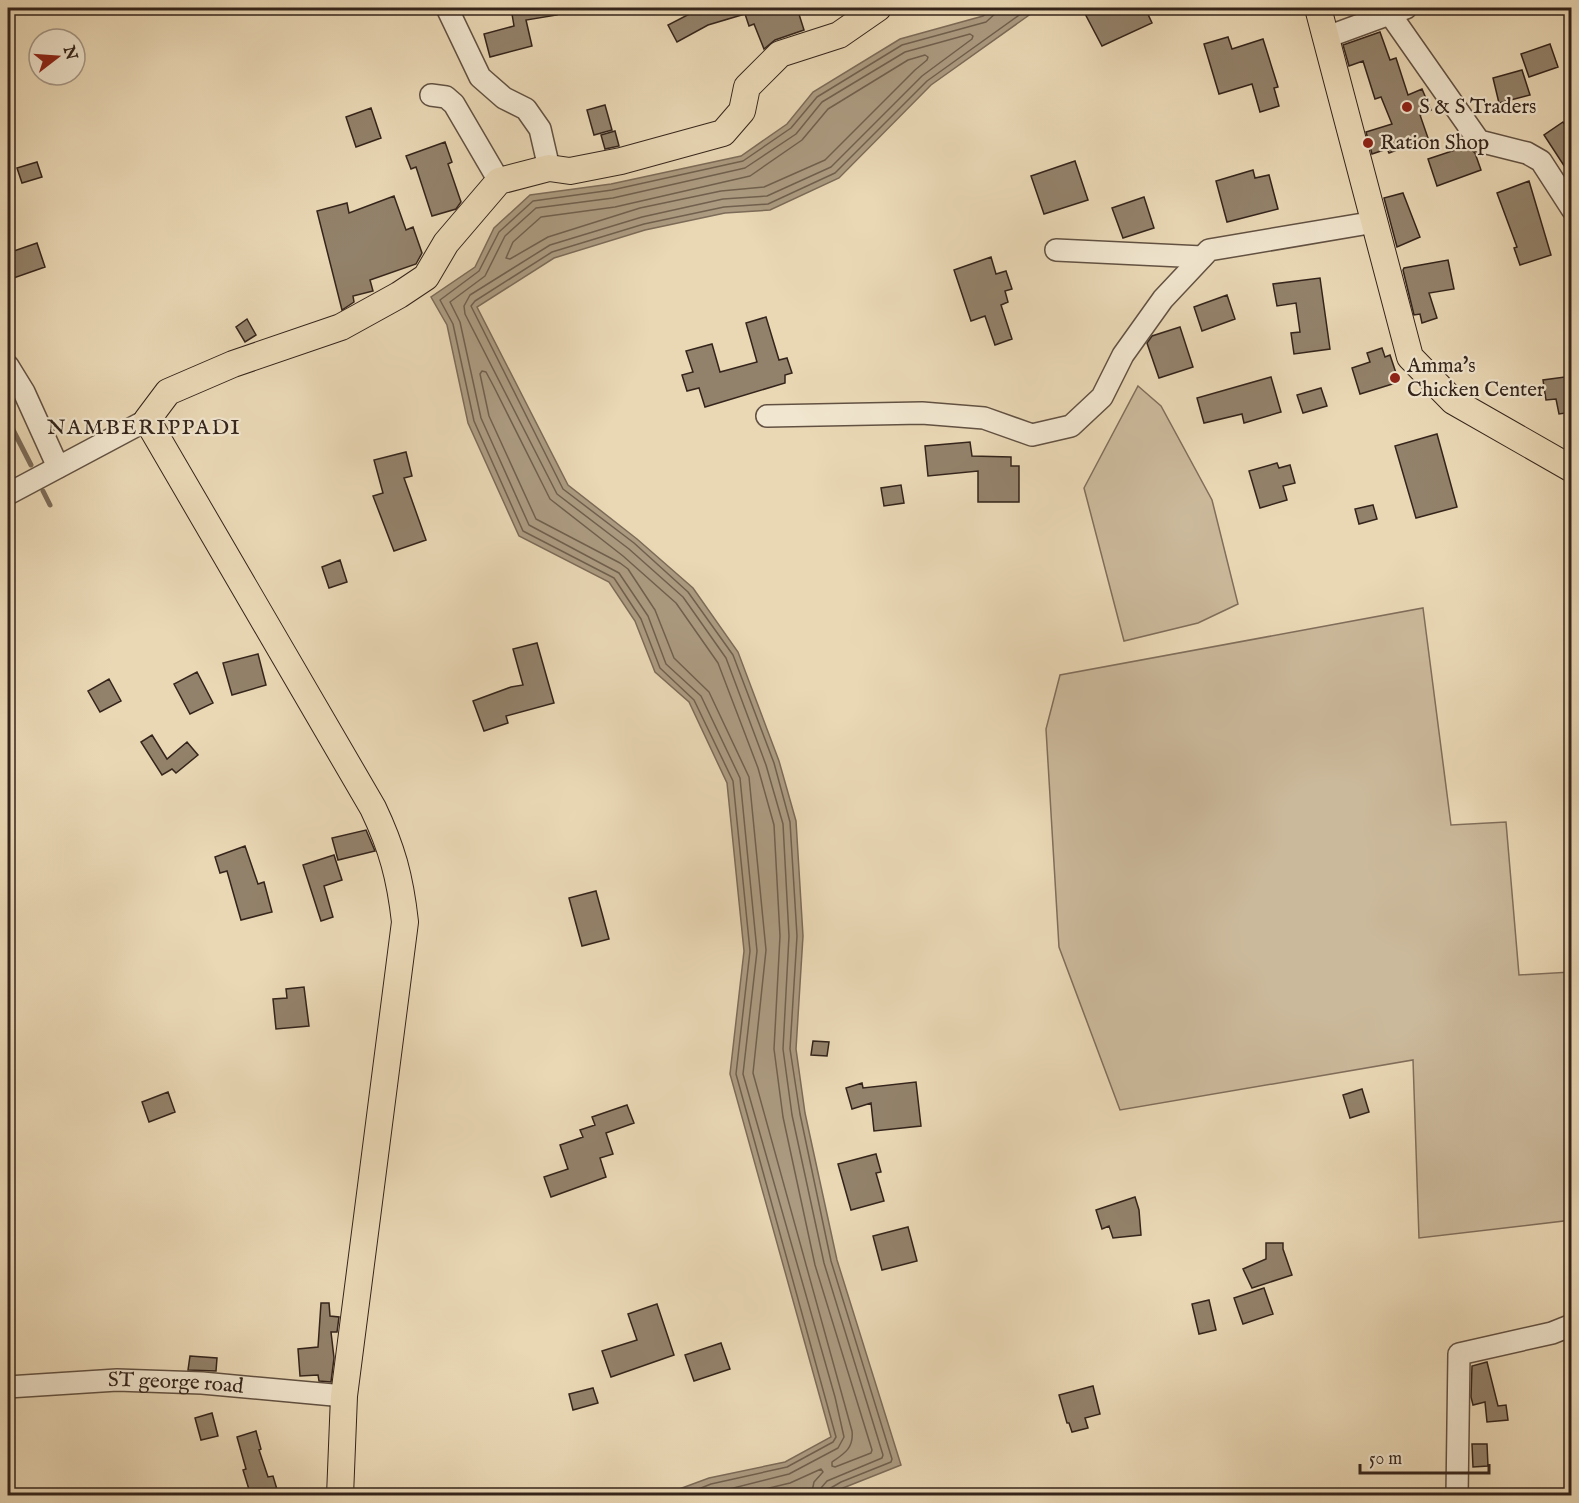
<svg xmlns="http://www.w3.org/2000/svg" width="1579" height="1503" viewBox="0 0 1579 1503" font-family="'IM FELL English',serif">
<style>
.green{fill:#cbb99b;stroke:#806e5b;stroke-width:1.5}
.water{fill:#ac9b81;stroke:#7c6b58;stroke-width:1.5}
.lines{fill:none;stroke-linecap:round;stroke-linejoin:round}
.shore{stroke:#70604e;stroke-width:1.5}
.stream{stroke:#7c6b58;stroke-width:5}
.building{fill:#93826b;stroke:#34241b;stroke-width:1.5}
.minor-casing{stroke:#625142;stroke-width:24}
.major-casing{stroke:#34241b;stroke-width:28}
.minor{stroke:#f1e6cf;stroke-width:21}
.major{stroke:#ead8b5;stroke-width:26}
.poi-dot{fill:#8f2418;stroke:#f1e6cf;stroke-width:2}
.labels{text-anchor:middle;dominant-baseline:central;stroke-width:4.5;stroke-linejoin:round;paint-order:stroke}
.poi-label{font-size:21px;fill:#34241b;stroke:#f1e6cf;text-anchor:start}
.street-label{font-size:21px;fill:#34241b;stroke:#f1e6cf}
.neighbourhood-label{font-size:22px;letter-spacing:1.5px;fill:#34241b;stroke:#f1e6cf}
</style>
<rect width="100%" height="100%" fill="#ead8b5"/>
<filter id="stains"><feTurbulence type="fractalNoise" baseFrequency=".00333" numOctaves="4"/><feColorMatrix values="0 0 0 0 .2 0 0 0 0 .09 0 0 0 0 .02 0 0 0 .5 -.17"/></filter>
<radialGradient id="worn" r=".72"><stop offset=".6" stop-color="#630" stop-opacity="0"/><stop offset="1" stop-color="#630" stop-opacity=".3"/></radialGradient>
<!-- green -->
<path class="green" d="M1138,386L1161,406L1212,500L1238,604L1198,623L1124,641L1084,488Z
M1423,608L1451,825L1506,822L1519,975L1571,972L1572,1220L1419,1238L1413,1060L1120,1110L1059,947L1046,729L1060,675Z"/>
<!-- water -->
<path class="water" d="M994,8H1039L931,85L839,178L770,210L725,213L645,230L554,258L477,307L568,485L637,539L693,588L738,652L779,761L796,821L803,936L796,1049L805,1113L837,1260L901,1465L843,1488L829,1495H663L709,1478L785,1462L831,1437L730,1074L744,951L727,783L689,702L655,672L635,621L609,582L519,536L468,423L447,325L431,297L475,267L494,228L530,195L611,184L741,156L787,124L813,92L900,39L983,16Z"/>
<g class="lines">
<!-- shore -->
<path class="shore" d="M925,55L928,57L927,60L915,70L825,160L764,187L721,191L640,208L548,237L510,259L506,258L513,242L541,217L615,207L750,176L802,140L828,109L908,60Z
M482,371L486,372L494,387L550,499L623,556L676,603L718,663L758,768L774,825L780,936L774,1049L783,1117L815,1265L872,1450L871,1453L835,1467L832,1466V1462C844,1454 854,1448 852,1431L753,1073L766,950L749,777L709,692L674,658L655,610L628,569L620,563L536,519L489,416L480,374Z
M681,1496L711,1484L787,1467L833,1442L836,1437L736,1074L750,951L733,781L694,700L660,668L641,619L614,578L523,531L474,421L453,324L440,300L479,271L499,232L533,201L612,190L743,161L791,128L817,97L902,45L986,22L996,13L997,8
M702,1496L789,1474L838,1448L844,1437L835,1397L743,1074L757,951L740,778L701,696L666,664L648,616L619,573L529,525L481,418L460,322L450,302L485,276L505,236L536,208L613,198L745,168L796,134L822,102L905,52L970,34L973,36L972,39L922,76L831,167L767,196L723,199L642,217L550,245L470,295L464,306L465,314L557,494L629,549L683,597L726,658L766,765L783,824L789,936L783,1049L792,1115L824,1263L883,1455L882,1458L827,1481L821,1488L820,1496
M736,1496L790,1483L821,1469L823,1472L814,1482L811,1496
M828,1496L829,1489L841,1482L891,1462L892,1459L831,1261L800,1114L790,1049L797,936L790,822L774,763L733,655L688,592L634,543L563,489L471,306L475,301L552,252L644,224L724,207L768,204L835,173L927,81L1029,8"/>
<!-- stream -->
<path class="stream" d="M8,420L31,465
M43,491L50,505"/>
</g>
<!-- building -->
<path class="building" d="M511,8H556L557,15L526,20L532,46L490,57L484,34L514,26Z
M701,8H788L791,14L798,11L804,30L775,40L764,49L754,24L749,26L745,14L708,25L677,42L668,25Z
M1082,8H1145L1152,23L1102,46Z
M1380,32L1390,60L1396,58L1408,95L1422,89L1431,110L1420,115L1428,138L1389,153L1387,149L1372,154L1366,132L1392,124L1381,97L1375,99L1363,61L1349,66L1343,45Z
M1228,37L1232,49L1263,39L1278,87L1274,88L1279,106L1260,112L1252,84L1219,94L1204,44Z
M1550,44L1558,67L1529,77L1521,54Z
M1522,70L1530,95L1499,103L1493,78Z
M605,105L612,130L594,135L587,110Z
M371,108L381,138L356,147L346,117Z
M1563,122L1572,135V178L1544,135Z
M615,131L619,146L605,149L601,135Z
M445,142L452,162L448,164L461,202L456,209L432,216L416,167L411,169L406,156Z
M1467,146L1475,153L1481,170L1437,186L1428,159Z
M1075,161L1088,200L1044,214L1031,176Z
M37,162L42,177L22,183L17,168Z
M1253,170L1255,178L1269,175L1278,209L1227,222L1216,181Z
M1529,181L1551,255L1520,265L1514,248L1517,247L1497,193Z
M1403,193L1420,237L1397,247L1384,198Z
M394,196L406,230L413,227L422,253L416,264L370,280L373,291L353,296L354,302L342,310L317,211L347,203L349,213Z
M1144,197L1154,228L1123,238L1112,208Z
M37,243L45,267L8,280V253Z
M991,257L996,274L1006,271L1012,289L1005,291L1008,302L1001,305L1012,339L995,345L985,316L971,321L954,270Z
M1448,260L1454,289L1429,293L1437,318L1422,323L1420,314L1414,315L1403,270L1404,268Z
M1320,278L1330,349L1294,354L1291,333L1300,332L1296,303L1277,306L1273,284Z
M1227,295L1235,319L1202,331L1194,307Z
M766,317L779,360L787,358L792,373L785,375V383L705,407L699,388L687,391L682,375L693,372L686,351L712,344L720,372L757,362L746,323Z
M247,319L256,335L245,342L236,327Z
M1180,327L1193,367L1159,378L1147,343L1152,336Z
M1382,348L1385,357L1390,355L1399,382L1360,394L1352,368L1370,362L1367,353Z
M1572,376V412L1559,414L1556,399L1546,400L1543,380Z
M1271,377L1281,412L1244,423L1242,414L1204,423L1197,398Z
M1321,388L1327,406L1303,413L1297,395Z
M1437,434L1457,507L1416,518L1395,446Z
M970,442L972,456L1011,457V466H1019V502H978V471L928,476L925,446Z
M406,452L412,476L404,478L426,540L394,551L373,496L383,493L374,460Z
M1277,463L1279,468L1290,465L1295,483L1283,486L1287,500L1260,508L1249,471Z
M901,485L904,503L884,506L881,488Z
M1373,505L1377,519L1359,524L1355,509Z
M340,560L347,582L329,588L322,567Z
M537,643L554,703L506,716L508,723L484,731L473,701L511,687L523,685L513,649Z
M258,654L266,685L232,695L223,663Z
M197,672L213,703L190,714L174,684Z
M109,679L121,701L100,712L88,691Z
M152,735L167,759L187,742L198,755L176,773L172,769L162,775L141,742Z
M366,830L375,851L338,860L332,838Z
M245,846L258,884L264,882L272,912L241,920L227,871L220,873L215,857Z
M334,855L342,880L324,886L333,917L321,921L303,865Z
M596,891L609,939L582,946L569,898Z
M304,987L309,1026L276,1029L273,999L287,998L286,989Z
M813,1041L829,1042L827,1056L811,1055Z
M916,1082L921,1126L874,1131L871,1103L852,1109L846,1088L862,1083L863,1088Z
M1362,1089L1369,1112L1350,1118L1343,1095Z
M168,1092L175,1112L149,1122L142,1102Z
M627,1105L634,1123L606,1133L613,1154L600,1158L606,1177L551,1197L544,1177L568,1169L560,1145L583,1137L580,1130L595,1125L592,1117Z
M876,1154L881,1172L876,1173L884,1201L851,1210L838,1164Z
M1135,1197L1139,1210L1141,1235L1113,1238L1109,1226L1102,1229L1096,1210Z
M908,1227L917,1261L882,1270L873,1236Z
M1266,1243H1283V1249L1292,1275L1252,1288L1243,1269L1266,1259Z
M1264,1288L1273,1314L1243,1324L1234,1298Z
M1209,1300L1216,1330L1199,1334L1192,1304Z
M321,1303H329L330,1316L339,1317L337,1332H331L334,1358L331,1382L319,1381L318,1375L300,1376L298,1349L318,1347Z
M657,1304L674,1355L611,1377L602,1351L637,1340L628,1314Z
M721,1343L730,1369L694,1381L685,1355Z
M190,1356L217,1358L216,1371L188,1370Z
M1487,1362L1498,1406L1506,1405L1508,1420L1487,1422L1485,1402L1473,1405L1471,1397L1472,1366Z
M1093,1386L1100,1414L1085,1418L1088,1428L1072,1432L1069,1423H1067L1059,1395Z
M593,1388L598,1403L573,1410L569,1394Z
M212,1413L218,1436L201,1440L195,1418Z
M256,1431L261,1449L259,1450L268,1477L273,1476L279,1496H251L243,1470L246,1469L237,1437Z
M1472,1444H1487L1488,1466L1473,1467Z"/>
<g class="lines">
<defs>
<g id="minor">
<path d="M447,8L480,77L504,98L526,109L540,129L549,168"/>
<path d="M1390,14L1479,141L1527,153L1541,161L1572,209"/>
<path d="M1327,37L1406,8"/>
<path d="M431,95L446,97L454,104L499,181"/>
<path d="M1056,250L1202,257"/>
<path d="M8,366L24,392L58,467"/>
<path d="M767,416L922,413L984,418L1032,435L1071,426L1102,397L1123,355L1163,299L1209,250L1375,222"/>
<path d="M8,494L147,420"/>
<path id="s1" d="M8,1387L117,1380L202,1383L344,1396"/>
<path d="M1457,1496L1459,1354L1552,1333L1572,1325"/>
</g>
<path id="major" d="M1318,8L1410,357L1453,401L1572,469
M340,1496L344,1396L405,922C400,877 392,848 373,808L147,420L168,392L233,364L341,327L399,295L426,277L446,243L499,181L549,168L570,171L621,161L723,133L742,111L747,87L780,54L839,35L878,8"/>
</defs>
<!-- minor casing -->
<use href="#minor" class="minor-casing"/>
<!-- major casing -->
<use href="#major" class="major-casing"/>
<!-- minor -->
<use href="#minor" class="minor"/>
<!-- major -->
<use href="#major" class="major"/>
</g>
<!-- markers -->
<g class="poi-dot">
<circle cx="1407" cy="107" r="6"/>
<circle cx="1368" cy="143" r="6"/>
<circle cx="1395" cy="378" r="6"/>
</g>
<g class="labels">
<!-- poi labels -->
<g class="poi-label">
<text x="1419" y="107">S &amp; S Traders</text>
<text x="1380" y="143">Ration Shop</text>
<text x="1407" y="366">Amma's<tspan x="1407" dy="24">Chicken Center</tspan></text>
</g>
<!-- street labels -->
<g class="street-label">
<text stroke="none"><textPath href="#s1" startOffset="168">ST george road</textPath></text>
</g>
<!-- neighbourhood labels -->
<g class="neighbourhood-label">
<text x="144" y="428">NAMBERIPPADI</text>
</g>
</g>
<!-- margin -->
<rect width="1579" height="1503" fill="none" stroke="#ead8b5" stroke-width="30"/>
<rect x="9" y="9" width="1561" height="1485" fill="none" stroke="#34241b" stroke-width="3"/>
<rect x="15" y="15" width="1549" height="1473" fill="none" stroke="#34241b" stroke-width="1.5"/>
<!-- north arrow -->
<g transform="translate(57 57) rotate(73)"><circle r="28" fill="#f1e6cf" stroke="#a59887" stroke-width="1.5"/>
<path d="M0-4.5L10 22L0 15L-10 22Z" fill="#8f2418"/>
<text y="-9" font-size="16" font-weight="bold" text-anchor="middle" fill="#34241b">N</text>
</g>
<!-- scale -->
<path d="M1360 1464v9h129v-9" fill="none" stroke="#34241b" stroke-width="3"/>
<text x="1369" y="1464" font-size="18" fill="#34241b" stroke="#f1e6cf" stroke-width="4.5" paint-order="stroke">50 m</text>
<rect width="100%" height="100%" filter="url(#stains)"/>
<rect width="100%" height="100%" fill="url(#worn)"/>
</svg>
